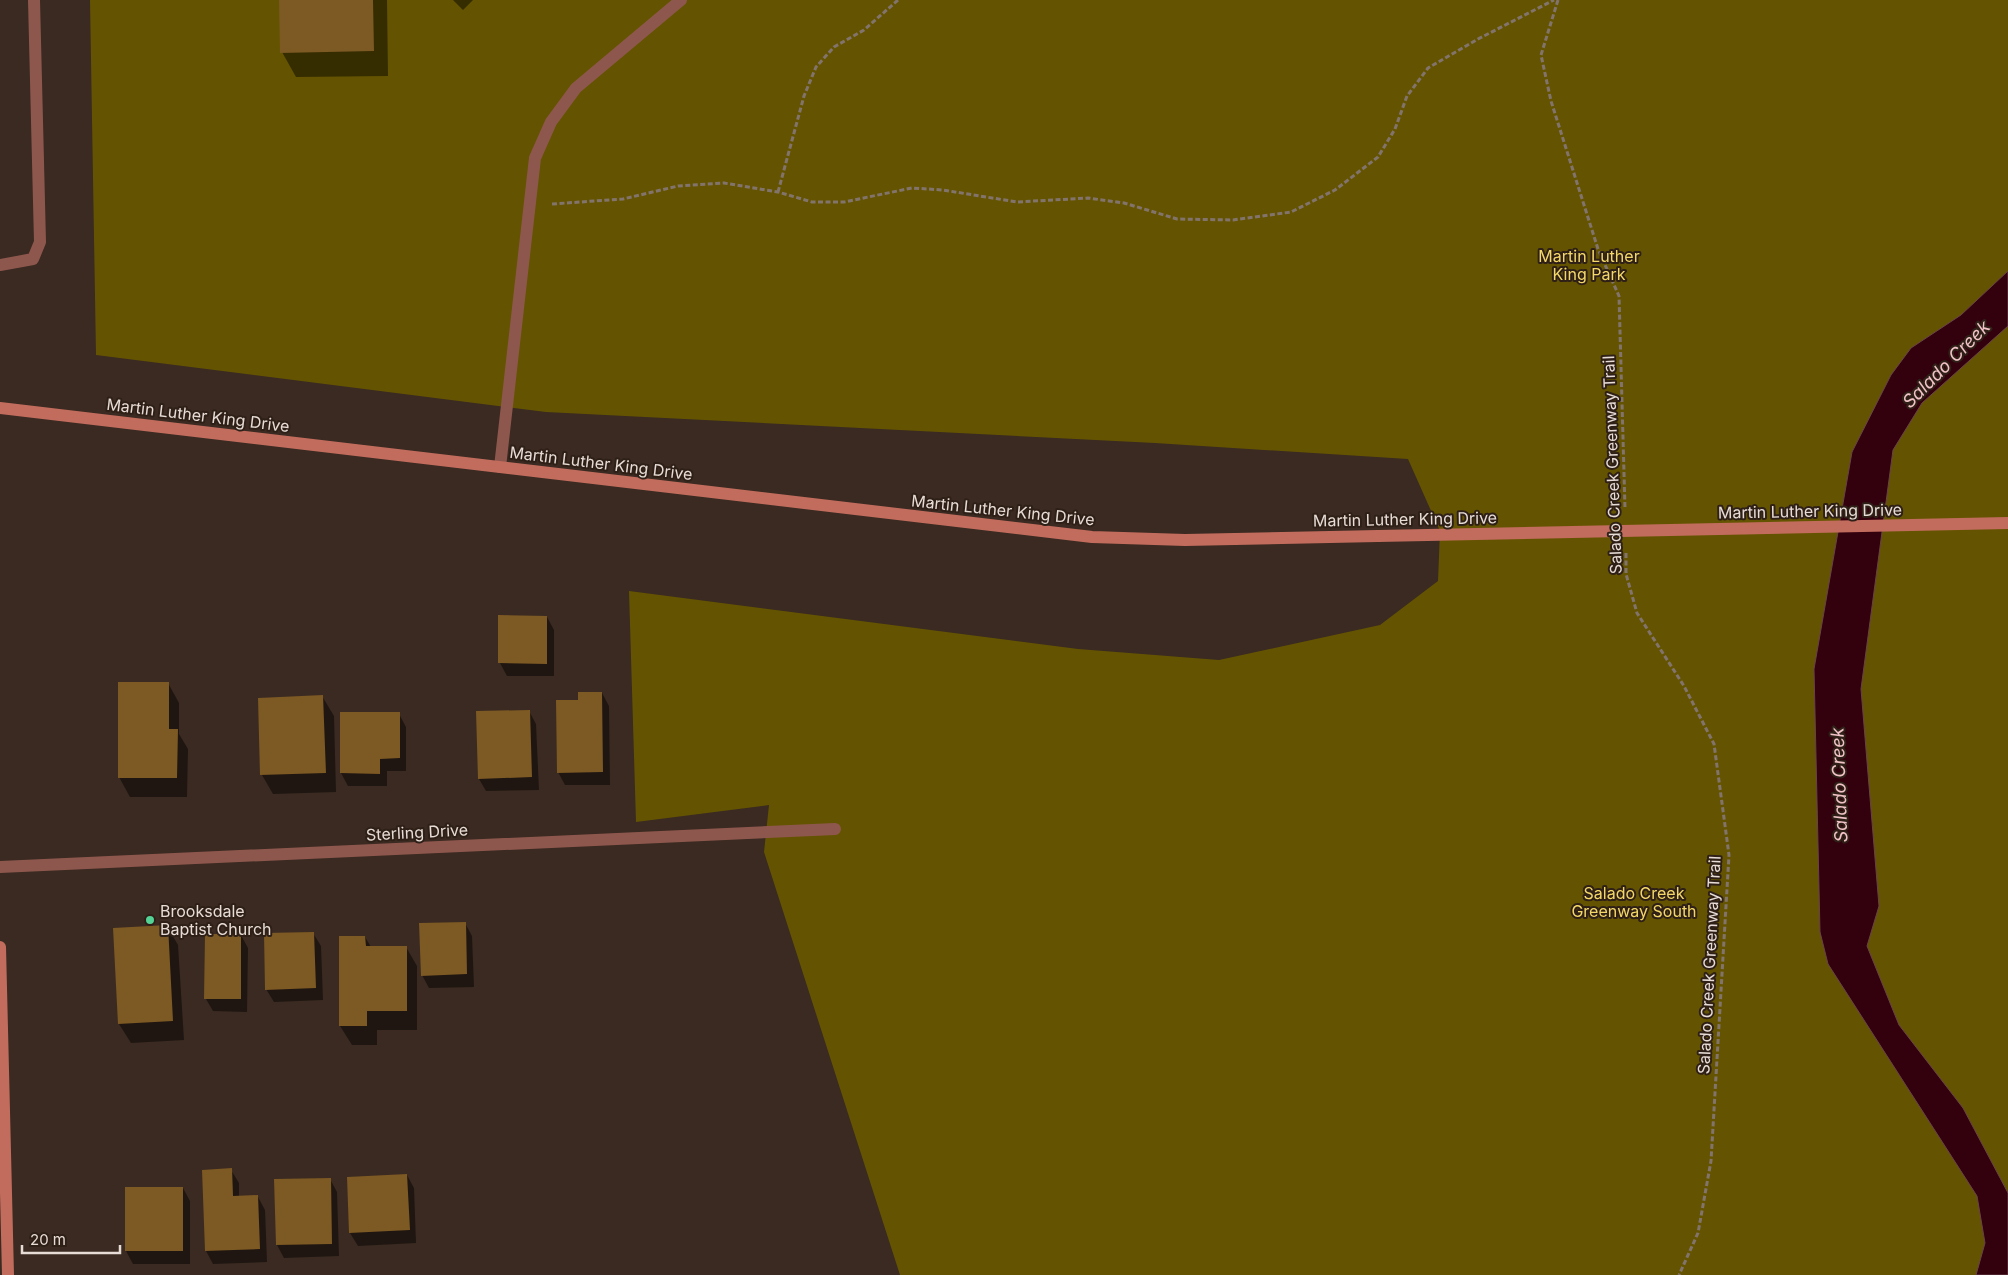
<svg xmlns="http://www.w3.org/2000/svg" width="2008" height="1275" viewBox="0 0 2008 1275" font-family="Inter,sans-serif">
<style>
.green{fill:#645401}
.water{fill:#33000e;stroke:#69424a}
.shadow{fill:#0007}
.building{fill:#7d5923}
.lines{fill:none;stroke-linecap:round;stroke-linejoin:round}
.path{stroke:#82746d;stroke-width:3;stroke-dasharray:5 2.5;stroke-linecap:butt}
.lane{stroke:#8e574d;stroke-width:12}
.street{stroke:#8e574d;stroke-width:12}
.secondary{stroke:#c26c5d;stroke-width:12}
.secondary-bridge{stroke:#c26c5d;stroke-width:12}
.poi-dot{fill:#54d396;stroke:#2f2017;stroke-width:2}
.labels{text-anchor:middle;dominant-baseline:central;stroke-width:4;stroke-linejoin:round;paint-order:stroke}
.park-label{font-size:16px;fill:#f4d867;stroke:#2f2017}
.street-label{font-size:16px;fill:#e7dcd6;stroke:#2f2017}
.poi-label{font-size:16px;fill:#e7dcd6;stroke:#2f2017;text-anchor:start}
.water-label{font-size:18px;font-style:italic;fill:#f1c2c7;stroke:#2f2017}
</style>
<rect width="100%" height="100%" fill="#3a2a21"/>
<!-- green -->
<path class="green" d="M90,0H2008V1275H900L764,852L769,805L636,822L629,591L1078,649L1219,660L1380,625L1438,581L1440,531L1408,459L1155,443L546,412L96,355Z"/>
<!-- water -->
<path class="water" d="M2008,271V326L1922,403L1893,450L1861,689L1879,906L1867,946L1899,1025L1963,1108L2008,1193V1275H1976L1985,1243L1977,1196L1828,964L1820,932L1814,669L1852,452L1891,375L1911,348L1961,315Z"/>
<!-- shadow -->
<path class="shadow" d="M280,0H387L388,76L296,77L282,52Z
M453,0H473L463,10Z
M547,617L554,630V676H507L500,663Z
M168,683L179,703V734L188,749L187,797H130L119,777Z
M602,693L609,706L610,785H565L558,772Z
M322,696L334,716L336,792L273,794L262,775Z
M529,711L536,724L539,790L486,791L479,779Z
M399,714L406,727V771H387V786H348L341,773Z
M465,923L472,936L474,987L429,988L422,975Z
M167,926L178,945L184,1040L131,1043L119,1024Z
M313,933L321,946L323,1000L274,1002L266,989Z
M241,935L248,948L247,1012L213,1011L206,999Z
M365,937L371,947H406L417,966V1030H377V1045H352L340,1026Z
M231,1170L239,1183V1197H258L265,1210L267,1262L213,1264L206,1251Z
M407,1175L414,1188L416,1243L358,1246L350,1233Z
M330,1179L337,1192L339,1256L284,1258L277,1245Z
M183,1188L190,1201V1264H133L126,1251Z"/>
<!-- building -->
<path class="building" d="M279,0H373L374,51L280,53Z
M498,615L547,616V664L498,663Z
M118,682H169V729H178L177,778H118Z
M578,692H602L603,772L557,773L556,700H578Z
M323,695L326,773L260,775L258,698Z
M530,710L532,777L478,779L476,711Z
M340,712H400V758L380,759V774L340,773Z
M466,922L467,974L421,976L419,923Z
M168,925L173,1021L118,1024L113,928Z
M314,932L316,988L265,990L264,933Z
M205,934H241V999H204Z
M339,936H365L366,946H407V1011H367V1026H339Z
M232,1168L233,1196L258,1195L260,1249L205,1251L202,1170Z
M407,1174L410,1230L349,1233L347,1177Z
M331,1178L332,1244L276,1245L274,1179Z
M125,1187H183V1251H125Z"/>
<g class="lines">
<!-- path -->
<path class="path" d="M1558,0L1541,55L1551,101L1598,249L1619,296L1625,509
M778,192L804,96L816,67L834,47L864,30L898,0
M552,204L623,199L678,186L724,183L778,192L812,202H844L912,188L943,190L1017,202L1088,198L1124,203L1177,219L1233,220L1291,212L1335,190L1378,157L1395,129L1407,96L1428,68L1478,39L1554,0
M1626,553V574L1637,613L1684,686L1714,744L1729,855L1711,1161L1698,1233L1679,1275"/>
<!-- lane -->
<path class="lane" d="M0,265L33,259L40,242L34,0
M500,467L535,158L551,122L576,88L681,0"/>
<!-- street -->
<path class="street" d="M0,867L835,829"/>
<!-- secondary -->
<path class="secondary" d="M0,408L1092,537L1185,540L1378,536
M0,947L8,1275"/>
<!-- secondary-bridge -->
<path class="secondary-bridge" d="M1378,536L2008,523"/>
</g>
<!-- markers -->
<circle class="poi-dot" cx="150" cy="920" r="5"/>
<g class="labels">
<!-- park labels -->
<g class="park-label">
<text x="1589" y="256">Martin Luther<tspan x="1589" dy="18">King Park</tspan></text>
<text x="1634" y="893">Salado Creek<tspan x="1634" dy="18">Greenway South</tspan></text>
</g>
<!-- street labels -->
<g class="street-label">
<text transform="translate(198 415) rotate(7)">Martin Luther King Drive</text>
<text transform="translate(601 463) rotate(7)">Martin Luther King Drive</text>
<text transform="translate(1612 465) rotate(-92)">Salado Creek Greenway Trail</text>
<text transform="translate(1003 510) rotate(6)">Martin Luther King Drive</text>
<text transform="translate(1810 511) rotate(-1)">Martin Luther King Drive</text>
<text transform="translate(1405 519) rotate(-1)">Martin Luther King Drive</text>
<text transform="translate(417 832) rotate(-3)">Sterling Drive</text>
<text transform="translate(1709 965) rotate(-87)">Salado Creek Greenway Trail</text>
</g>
<!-- poi labels -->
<g class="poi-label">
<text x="160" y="911">Brooksdale<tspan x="160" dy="18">Baptist Church</tspan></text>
</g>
<!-- water labels -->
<g class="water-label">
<text transform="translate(1946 364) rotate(-45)">Salado Creek</text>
<text transform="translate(1839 785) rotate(-92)">Salado Creek</text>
</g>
</g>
<!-- scale -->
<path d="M22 1245v8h98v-8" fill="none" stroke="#e7dcd6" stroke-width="2.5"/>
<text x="30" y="1245" font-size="15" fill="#e7dcd6" stroke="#2f2017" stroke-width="4" paint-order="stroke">20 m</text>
</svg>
